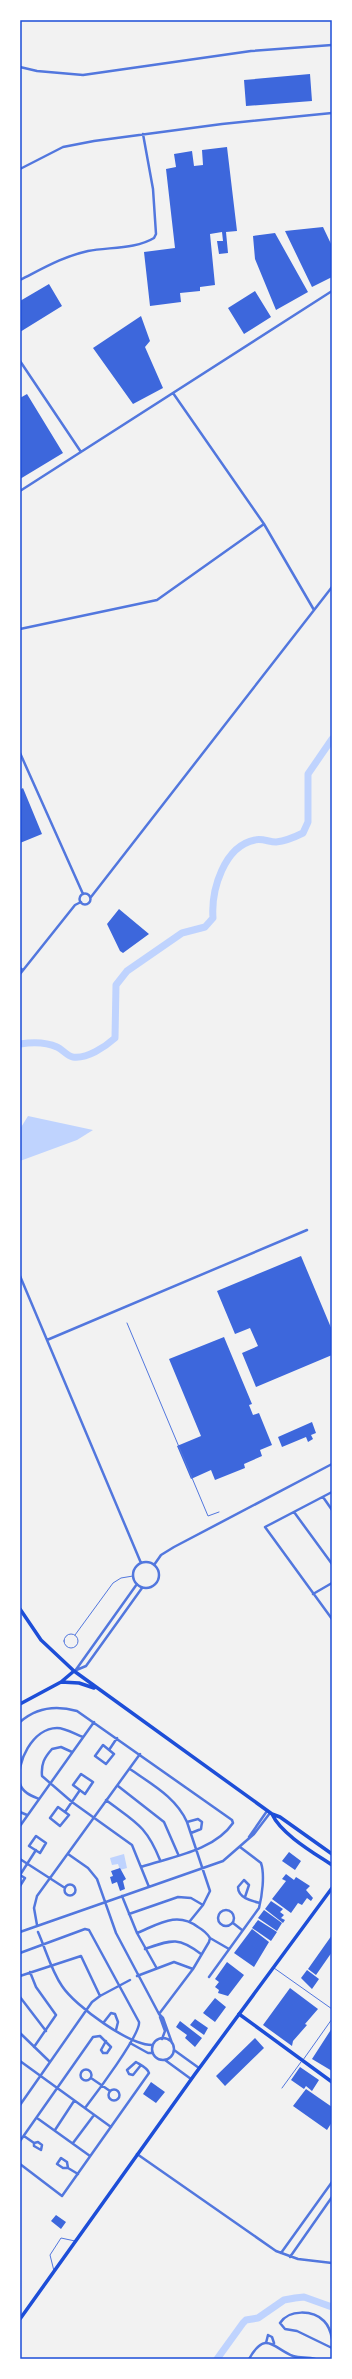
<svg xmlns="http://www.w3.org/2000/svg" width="352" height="2379" viewBox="0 0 352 2379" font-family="'Sofia Sans Condensed',sans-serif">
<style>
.water{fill:#bfd3fe}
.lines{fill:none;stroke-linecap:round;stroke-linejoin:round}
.river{stroke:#bfd3fe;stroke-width:7}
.building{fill:#3d67dc}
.service{stroke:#5277de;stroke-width:1}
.minor{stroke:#5277de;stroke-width:2.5}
.secondary{stroke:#1d4ed8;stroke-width:3.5}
.primary{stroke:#1d4ed8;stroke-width:3.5}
.neatline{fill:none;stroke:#1d4ed8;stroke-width:1.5}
</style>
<rect width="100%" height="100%" fill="#f2f2f2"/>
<!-- water -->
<path class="water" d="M28,1116L93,1130L77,1140L20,1161V1129Z
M124,1854L127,1868L120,1870L118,1864L112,1865L110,1858Z"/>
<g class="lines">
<!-- river -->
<path class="river" d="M20,1044C32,1042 46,1042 57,1047C62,1049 67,1056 73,1057C87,1059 105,1047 115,1038L116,985L127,971L182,933L205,927L213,918C211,890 224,846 255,840C262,838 269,842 276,842C285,841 295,837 303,833L308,822V774L332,739
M217,2359L243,2323L246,2320L258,2318L284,2300L295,2298L304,2297L332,2307"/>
</g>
<!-- building -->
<path class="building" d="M310,74L312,101L246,106L244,80Z
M227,147L237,231L226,232L228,253L219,254L217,241H223L222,232L210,234L215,285L200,287V291L180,293L181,302L150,306L144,252L175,248L166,169L176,167L174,154L192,151L194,166L203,165L202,150Z
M323,227L332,246V277L312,287L285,231Z
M275,233L308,292L276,310L255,259L253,236Z
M49,284L62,306L20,332V301Z
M255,291L271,317L244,334L228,308Z
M141,316L150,341L145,347L163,388L133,404L93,348Z
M27,394L63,453L20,479V398Z
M23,788L42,834L20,843V790Z
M119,909L149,934L123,953L120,951L107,924Z
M301,1256L332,1330V1355L256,1387L242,1353L258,1346L250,1328L235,1334L217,1291Z
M224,1337L252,1404L249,1405L253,1415L259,1413L272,1445L260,1450L262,1456L244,1464L245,1468L215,1480L211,1470L191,1479L177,1446L201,1436L169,1359Z
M312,1422L316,1433L311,1435L313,1439L308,1442L306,1437L282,1447L278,1437Z
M289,1852L301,1861L295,1870L282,1861Z
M120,1868L126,1879L123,1881L125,1889L120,1891L117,1882L112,1884L110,1877L113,1876L111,1871Z
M286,1874L294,1880L296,1877L310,1886L306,1890L313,1898L311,1901L307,1898L302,1905L298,1903L291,1913L272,1899L286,1881L282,1879Z
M271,1901L283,1909L280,1912L284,1915L281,1918L285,1920L283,1923L265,1909Z
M264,1910L282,1923L277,1931L258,1918Z
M258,1920L277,1932L271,1941L252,1928Z
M252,1929L269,1942L254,1967L234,1953Z
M332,1935V1952L316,1975L308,1969Z
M227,1962L244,1975L228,1996L218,1993L219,1990L215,1987L219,1982L215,1979Z
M307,1970L319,1979L312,1989L301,1978Z
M290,1988L318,2009L305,2024L307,2025L293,2041L292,2046L263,2025Z
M215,1998L226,2007L215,2022L203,2013Z
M195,2019L208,2028L204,2035L190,2025Z
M180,2021L202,2038L195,2047L185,2038L187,2035L176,2027Z
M332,2028V2071L312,2059Z
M255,2038L264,2048L225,2086L216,2076Z
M300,2067L319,2080L312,2091L306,2086L304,2089L291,2080Z
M151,2082L165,2092L156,2103L143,2094Z
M306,2089L332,2107V2122L327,2130L293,2106Z
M56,2215L66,2222L61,2229L51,2221Z"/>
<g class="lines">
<!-- service -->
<path class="service" d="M127,1323L208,1516L219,1512
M64 1641a7 7 0 1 1 14 0a7 7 0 1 1-14 0Z
M75,1635L113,1583L121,1578L133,1576
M274,1968L332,2009
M303,2060L332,2019
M282,2088L301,2062
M54,2271L50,2255L61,2238L75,2241"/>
<!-- minor -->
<path class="minor" d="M20,67L37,71L83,75L251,51L332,45
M20,169L63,147L94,141L222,124L332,113
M20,280C42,269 64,256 88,251C109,247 136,249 154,238L156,234L153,189L143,134
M20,361L81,452
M20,491L332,291
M264,524L314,610
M20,629L157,600L264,524L173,393
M20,753L83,894
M79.5 899a5.5 5.5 0 1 1 11 0a5.5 5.5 0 1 1-11 0Z
M91,897L332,587
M20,968L23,970
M20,974L75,905L81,902
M20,1276L141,1563
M47,1340L307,1230
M332,1492L265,1527L332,1619
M323,1497L332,1510
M294,1512L332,1564
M133 1575a13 13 0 1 1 26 0a13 13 0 1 1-26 0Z
M154,1565L161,1555L174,1547L332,1464
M313,1594L332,1583
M74,1671L86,1666L142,1588
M75,1671L137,1584
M20,1722C37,1707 56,1705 77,1711L232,1820L233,1823C214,1851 171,1857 141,1867
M103,1745L114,1754L106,1764L95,1756Z
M109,1750L117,1738
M72,1752L61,1747L52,1749C44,1758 41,1764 42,1776L72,1802L132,1845L149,1887
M130,1769C151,1784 176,1797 187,1822L210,1891L203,1905L190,1921
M81,1774L93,1782L85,1794L73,1785Z
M118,1786L164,1822L178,1854
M39,1799C32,1796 23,1793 20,1784C15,1763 33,1728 57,1728C65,1728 75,1734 83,1737
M106,1800C135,1822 146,1825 160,1860
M58,1807L69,1815L60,1826L50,1818Z
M20,1812L27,1815
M65,1812L80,1790
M187,1822L198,1819L202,1822L201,1829L191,1833
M20,1826L94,1722
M36,1836L46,1843L40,1853L29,1846Z
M249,1837L267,1811
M68,1854L88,1868L97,1879L116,1933L159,2014L163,2018L172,2043
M20,1859L65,1888
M20,1875L36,1850
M64.5 1890a5.5 5.5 0 1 1 11 0a5.5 5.5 0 1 1-11 0Z
M20,1886L25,1878L20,1875
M122,1896L137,1933L156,1967
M245,1897L249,1885L244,1880L238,1887C238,1898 252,1901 260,1903
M218 1918a8 8 0 1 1 16 0a8 8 0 1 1-16 0Z
M129,1914L178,1897L191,1898L203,1905
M233,1923L242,1930
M37,1925L34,1908L37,1896L140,1754
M20,1932L223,1861L254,1834L270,1813
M38,1932C46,1950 51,1970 62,1986C75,2006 130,2046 153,2045
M137,1933C159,1924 177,1911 198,1927C203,1930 207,1933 210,1938L209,1942L193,1969L159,2014
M210,1938L229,1949
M145,1949C171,1940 178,1936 201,1954
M20,1953L85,1929L89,1930L139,2022C141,2034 95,2095 85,2108
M30,1972L36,1987L56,2015L34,2047
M20,1976L81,1956L100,1996
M137,1976L174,1962L193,1969
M209,1977L259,1908C262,1896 265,1875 261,1863L240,1847
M20,1997L46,2031
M160,2017L165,2031L162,2039
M104,2022L111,2013L115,2014L118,2022L116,2030
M20,2033L50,2062
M152 2049a11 11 0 1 1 22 0a11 11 0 1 1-22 0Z
M130,2043L148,2053H153
M174,2050L199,2068
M165,2060L191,2079
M20,2061L111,2127
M80.5 2075a5.5 5.5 0 1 1 11 0a5.5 5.5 0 1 1-11 0Z
M91,2078L110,2091
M108.5 2095a5.5 5.5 0 1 1 11 0a5.5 5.5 0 1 1-11 0Z
M20,2105L92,2002L100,1996L130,1980
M37,2118L90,2156
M55,2130L74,2101
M24,2136L34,2143
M20,2141L93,2037L100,2036L111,2047L107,2053H103L101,2050L106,2041
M38,2142L42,2145L41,2150L34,2146V2143Z
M73,2143L94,2115
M137,2154L276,2251L298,2259L332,2263
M61,2158L67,2162L68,2168H63L57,2164Z
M20,2164L62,2196L149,2073C148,2068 141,2065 136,2062L127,2070L129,2074L133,2075L141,2065
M68,2168L78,2174
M281,2253L332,2182
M290,2257L332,2197
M332,2339C331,2333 329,2326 324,2321C313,2310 289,2309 280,2323L285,2329L297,2331L332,2348
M266,2343L268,2335L272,2337L274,2343
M249,2359C266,2329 274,2349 293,2356C301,2359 308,2356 315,2359"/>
<!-- secondary -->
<path class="secondary" d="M20,1609L41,1640L74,1671L272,1814L280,1817L332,1854
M61,1682L79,1683L94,1688
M20,1704L61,1682L74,1671
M272,1814C281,1834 314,1853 332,1865
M239,2014L332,2082"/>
<!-- primary -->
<path class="primary" d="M20,2319L195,2074L332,1888"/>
</g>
<!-- border -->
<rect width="352" height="2379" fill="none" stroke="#ffffff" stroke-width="42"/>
<rect x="21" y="21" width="310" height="2337" class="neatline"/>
</svg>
